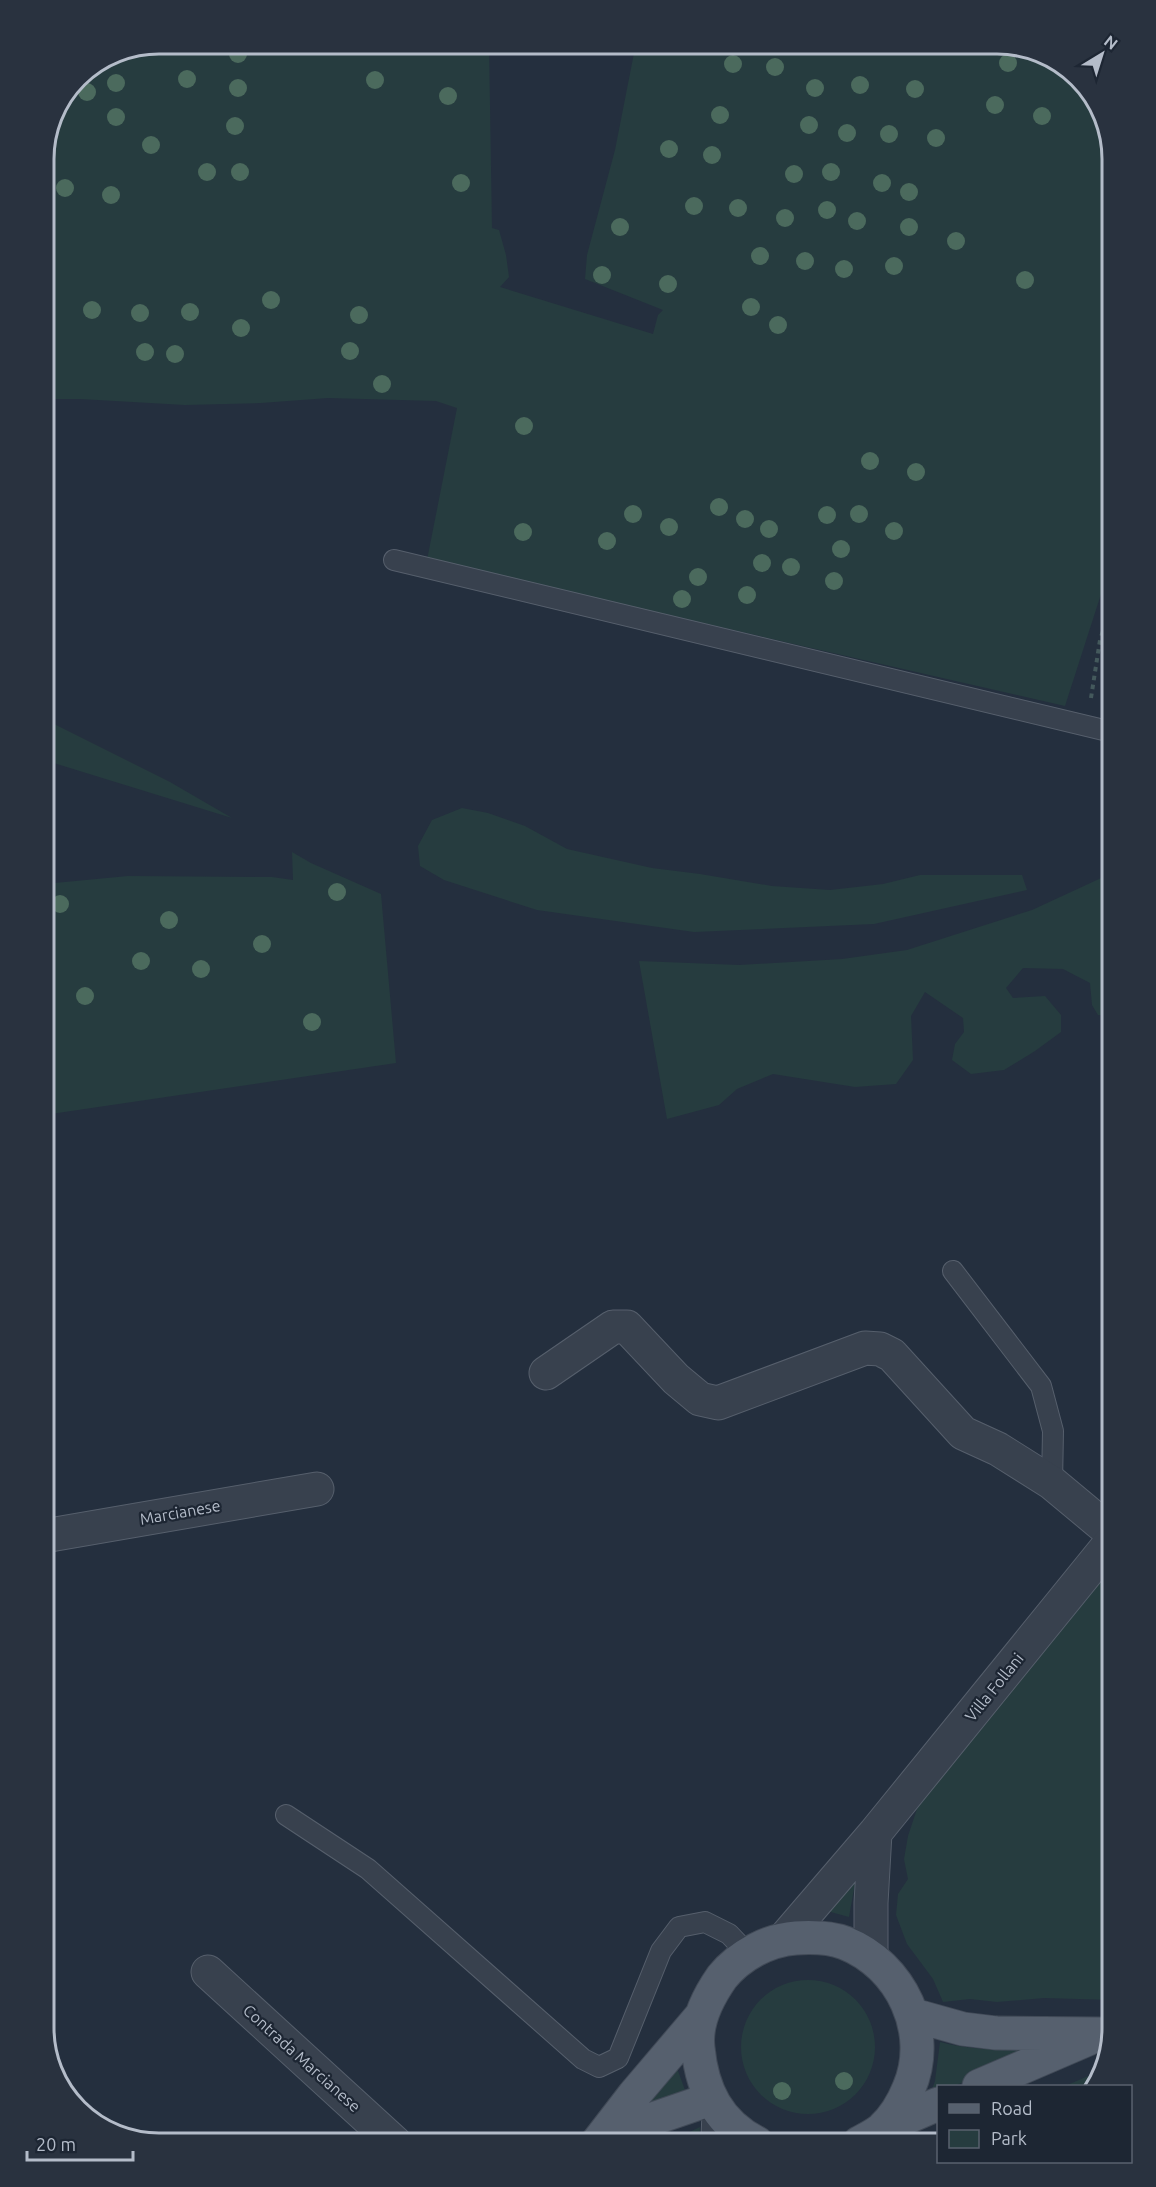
<svg xmlns="http://www.w3.org/2000/svg" width="1156" height="2187" viewBox="0 0 1156 2187" font-family="Ubuntu,sans-serif">
<style>
.green{fill:#263c3f}
.lines{fill:none;stroke-linecap:round;stroke-linejoin:round}
.service-casing{stroke:#565f6c;stroke-width:22}
.minor-casing{stroke:#565f6c;stroke-width:35}
.tertiary-casing{stroke:#565f6c;stroke-width:35}
.primary-casing{stroke:#414a57;stroke-width:35}
.path{stroke:#44595c;stroke-width:4;stroke-dasharray:4.5 4.5;stroke-linecap:butt}
.service{stroke:#38414e;stroke-width:20}
.minor{stroke:#38414e;stroke-width:33}
.tertiary{stroke:#38414e;stroke-width:33}
.primary{stroke:#56606e;stroke-width:33}
.tree{fill:#4b6a5d}
.labels{text-anchor:middle;dominant-baseline:central;stroke-width:4.5;stroke-linejoin:round;paint-order:stroke}
.street-label{font-size:16px;fill:#b4bcc9;stroke:#1d2633}
.rim{fill:none;stroke:#b4bcc9;stroke-width:3}
</style>
<rect width="100%" height="100%" fill="#242f3e"/>
<!-- green -->
<path class="green" d="M159,44H489L492,228L499,230L506,255L509,277L500,287L653,334L658,315L663,310L585,279L587,255L615,150L635,48L634,44H1005L1067,67L1104,114L1112,159V560L1065,706L427,560L457,408L436,401L328,398L261,403L185,405L80,399H44V152L78,77L115,52Z
M44,719L170,782L232,818L44,760Z
M462,808L488,813L525,826L567,849L652,868L700,874L772,886L830,890L883,884L920,875H1022L1027,890L874,924L694,932L537,910L444,880L420,866L418,846L432,820Z
M292,852L311,863L381,894L396,1063L44,1115V884L128,876L272,877L293,880Z
M1112,873V1016L1098,1015L1092,1005L1090,983L1063,969L1023,968L1006,988L1013,998L1045,996L1061,1015V1032L1035,1051L1004,1070L971,1074L952,1060L955,1044L964,1032L963,1018L925,992L911,1016L913,1060L896,1084L855,1087L773,1074L737,1089L719,1105L667,1119L639,961L739,965L842,959L907,950L1032,910Z
M1112,1567V2000L1044,1998L997,2002L970,1999L943,2002L933,1979L907,1944L896,1915L898,1894L908,1879L904,1859L908,1836L919,1803L1001,1696Z
M859,1861L849,1917L827,1911Z
M741 2047a67 67 0 1 1 134 0a67 67 0 1 1-134 0Z
M940,2042C976,2052 1018,2049 1056,2050L953,2086H938V2092L930,2095L935,2081Z
M677,2068L686,2093L640,2109Z
M1100,2071L1095,2086H1065Z
M700,2127L699,2143H667Z"/>
<g class="lines">
<defs>
<path id="service" d="M394,560L1112,732
M953,1271L1041,1386L1053,1431L1052,1483
M286,1815L368,1869L583,2059L599,2067L618,2058L661,1951L679,1927L705,1922L729,1934L748,1954"/>
<path id="minor" d="M546,1373L613,1327H627L676,1379L700,1399L718,1403L865,1348L880,1349L892,1355L963,1433L998,1449L1052,1483L1112,1533
M44,1536L317,1489
M208,1972L395,2143
M715,2143L718,2138L719,2112"/>
<path id="tertiary" d="M784,1939L875,1833L1112,1541
M871,1957V1903L875,1833"/>
<path id="primary" d="M913,2015L963,2029L996,2033L1099,2034
M979,2086L1088,2039
M883,2128L938,2104
M597,2143L634,2095L702,2015
M610,2143L644,2122L711,2099
M757,2143C718,2123 702,2090 698,2048C695,2023 708,1997 722,1977C740,1955 768,1940 796,1938C812,1937 829,1937 845,1943C901,1965 933,2032 909,2088C903,2103 894,2118 882,2129C875,2135 866,2139 859,2143"/>
</defs>
<!-- service casing -->
<use href="#service" class="service-casing"/>
<!-- minor casing -->
<use href="#minor" class="minor-casing"/>
<!-- tertiary casing -->
<use href="#tertiary" class="tertiary-casing"/>
<!-- primary casing -->
<use href="#primary" class="primary-casing"/>
<!-- path -->
<path class="path" d="M1091,698L1100,640L1112,604"/>
<!-- service -->
<use href="#service" class="service"/>
<!-- minor -->
<use href="#minor" class="minor"/>
<!-- tertiary -->
<use href="#tertiary" class="tertiary"/>
<!-- primary -->
<use href="#primary" class="primary"/>
</g>
<!-- trees -->
<g class="tree">
<circle cx="238" cy="54" r="9"/>
<circle cx="1008" cy="63" r="9"/>
<circle cx="733" cy="64" r="9"/>
<circle cx="775" cy="67" r="9"/>
<circle cx="187" cy="79" r="9"/>
<circle cx="375" cy="80" r="9"/>
<circle cx="116" cy="83" r="9"/>
<circle cx="860" cy="85" r="9"/>
<circle cx="238" cy="88" r="9"/>
<circle cx="815" cy="88" r="9"/>
<circle cx="915" cy="89" r="9"/>
<circle cx="87" cy="92" r="9"/>
<circle cx="448" cy="96" r="9"/>
<circle cx="995" cy="105" r="9"/>
<circle cx="720" cy="115" r="9"/>
<circle cx="1042" cy="116" r="9"/>
<circle cx="116" cy="117" r="9"/>
<circle cx="809" cy="125" r="9"/>
<circle cx="235" cy="126" r="9"/>
<circle cx="847" cy="133" r="9"/>
<circle cx="889" cy="134" r="9"/>
<circle cx="936" cy="138" r="9"/>
<circle cx="151" cy="145" r="9"/>
<circle cx="669" cy="149" r="9"/>
<circle cx="712" cy="155" r="9"/>
<circle cx="207" cy="172" r="9"/>
<circle cx="240" cy="172" r="9"/>
<circle cx="831" cy="172" r="9"/>
<circle cx="794" cy="174" r="9"/>
<circle cx="461" cy="183" r="9"/>
<circle cx="882" cy="183" r="9"/>
<circle cx="65" cy="188" r="9"/>
<circle cx="909" cy="192" r="9"/>
<circle cx="111" cy="195" r="9"/>
<circle cx="694" cy="206" r="9"/>
<circle cx="738" cy="208" r="9"/>
<circle cx="827" cy="210" r="9"/>
<circle cx="785" cy="218" r="9"/>
<circle cx="857" cy="221" r="9"/>
<circle cx="620" cy="227" r="9"/>
<circle cx="909" cy="227" r="9"/>
<circle cx="956" cy="241" r="9"/>
<circle cx="760" cy="256" r="9"/>
<circle cx="805" cy="261" r="9"/>
<circle cx="894" cy="266" r="9"/>
<circle cx="844" cy="269" r="9"/>
<circle cx="602" cy="275" r="9"/>
<circle cx="1025" cy="280" r="9"/>
<circle cx="668" cy="284" r="9"/>
<circle cx="271" cy="300" r="9"/>
<circle cx="751" cy="307" r="9"/>
<circle cx="92" cy="310" r="9"/>
<circle cx="190" cy="312" r="9"/>
<circle cx="140" cy="313" r="9"/>
<circle cx="359" cy="315" r="9"/>
<circle cx="778" cy="325" r="9"/>
<circle cx="241" cy="328" r="9"/>
<circle cx="350" cy="351" r="9"/>
<circle cx="145" cy="352" r="9"/>
<circle cx="175" cy="354" r="9"/>
<circle cx="382" cy="384" r="9"/>
<circle cx="524" cy="426" r="9"/>
<circle cx="870" cy="461" r="9"/>
<circle cx="916" cy="472" r="9"/>
<circle cx="719" cy="507" r="9"/>
<circle cx="633" cy="514" r="9"/>
<circle cx="859" cy="514" r="9"/>
<circle cx="827" cy="515" r="9"/>
<circle cx="745" cy="519" r="9"/>
<circle cx="669" cy="527" r="9"/>
<circle cx="769" cy="529" r="9"/>
<circle cx="894" cy="531" r="9"/>
<circle cx="523" cy="532" r="9"/>
<circle cx="607" cy="541" r="9"/>
<circle cx="841" cy="549" r="9"/>
<circle cx="762" cy="563" r="9"/>
<circle cx="791" cy="567" r="9"/>
<circle cx="698" cy="577" r="9"/>
<circle cx="834" cy="581" r="9"/>
<circle cx="747" cy="595" r="9"/>
<circle cx="682" cy="599" r="9"/>
<circle cx="337" cy="892" r="9"/>
<circle cx="60" cy="904" r="9"/>
<circle cx="169" cy="920" r="9"/>
<circle cx="262" cy="944" r="9"/>
<circle cx="141" cy="961" r="9"/>
<circle cx="201" cy="969" r="9"/>
<circle cx="85" cy="996" r="9"/>
<circle cx="312" cy="1022" r="9"/>
<circle cx="844" cy="2081" r="9"/>
<circle cx="782" cy="2091" r="9"/>
</g>
<g class="labels">
<!-- street labels -->
<g class="street-label">
<text transform="translate(180 1512) rotate(-10)">Marcianese</text>
<text transform="translate(994 1687) rotate(-51)">Villa Follani</text>
<text transform="translate(302 2058) rotate(42)">Contrada Marcianese</text>
</g>
</g>
<!-- crop -->
<path d="M0 0H1156V2187H0ZM159 54H997A105 105 0 0 1 1102 159V2028A105 105 0 0 1 997 2133H159A105 105 0 0 1 54 2028V159A105 105 0 0 1 159 54Z" fill="#29323f" fill-rule="evenodd"/>
<path class="rim" d="M159 54H997A105 105 0 0 1 1102 159V2028A105 105 0 0 1 997 2133H159A105 105 0 0 1 54 2028V159A105 105 0 0 1 159 54Z"/>
<!-- legend -->
<rect x="937" y="2085" width="195" height="78" fill="#1d2633" stroke="#59626f" stroke-width="1.5"/>
<rect x="949" y="2104" width="30" height="9" fill="#56606e" stroke="#59626f" stroke-width="1.5"/>
<text x="991" y="2115" font-size="18" fill="#b4bcc9">Road</text>
<rect x="949" y="2130" width="30" height="18" fill="#263c3f" stroke="#59626f" stroke-width="1.5"/>
<text x="991" y="2145" font-size="18" fill="#b4bcc9">Park</text>
<!-- north arrow -->
<g transform="translate(1102 54) rotate(38)" stroke="#1d2633" stroke-width="4.5" paint-order="stroke">
<path d="M0-4.5L10 22L0 15L-10 22Z" fill="#b4bcc9"/>
<text y="-9" font-size="16" font-weight="bold" text-anchor="middle" fill="#b4bcc9">N</text>
</g>
<!-- scale -->
<path d="M27 2151v9h106v-9" fill="none" stroke="#b4bcc9" stroke-width="3"/>
<text x="36" y="2151" font-size="18" fill="#b4bcc9" stroke="#1d2633" stroke-width="4.5" paint-order="stroke">20 m</text>
</svg>
